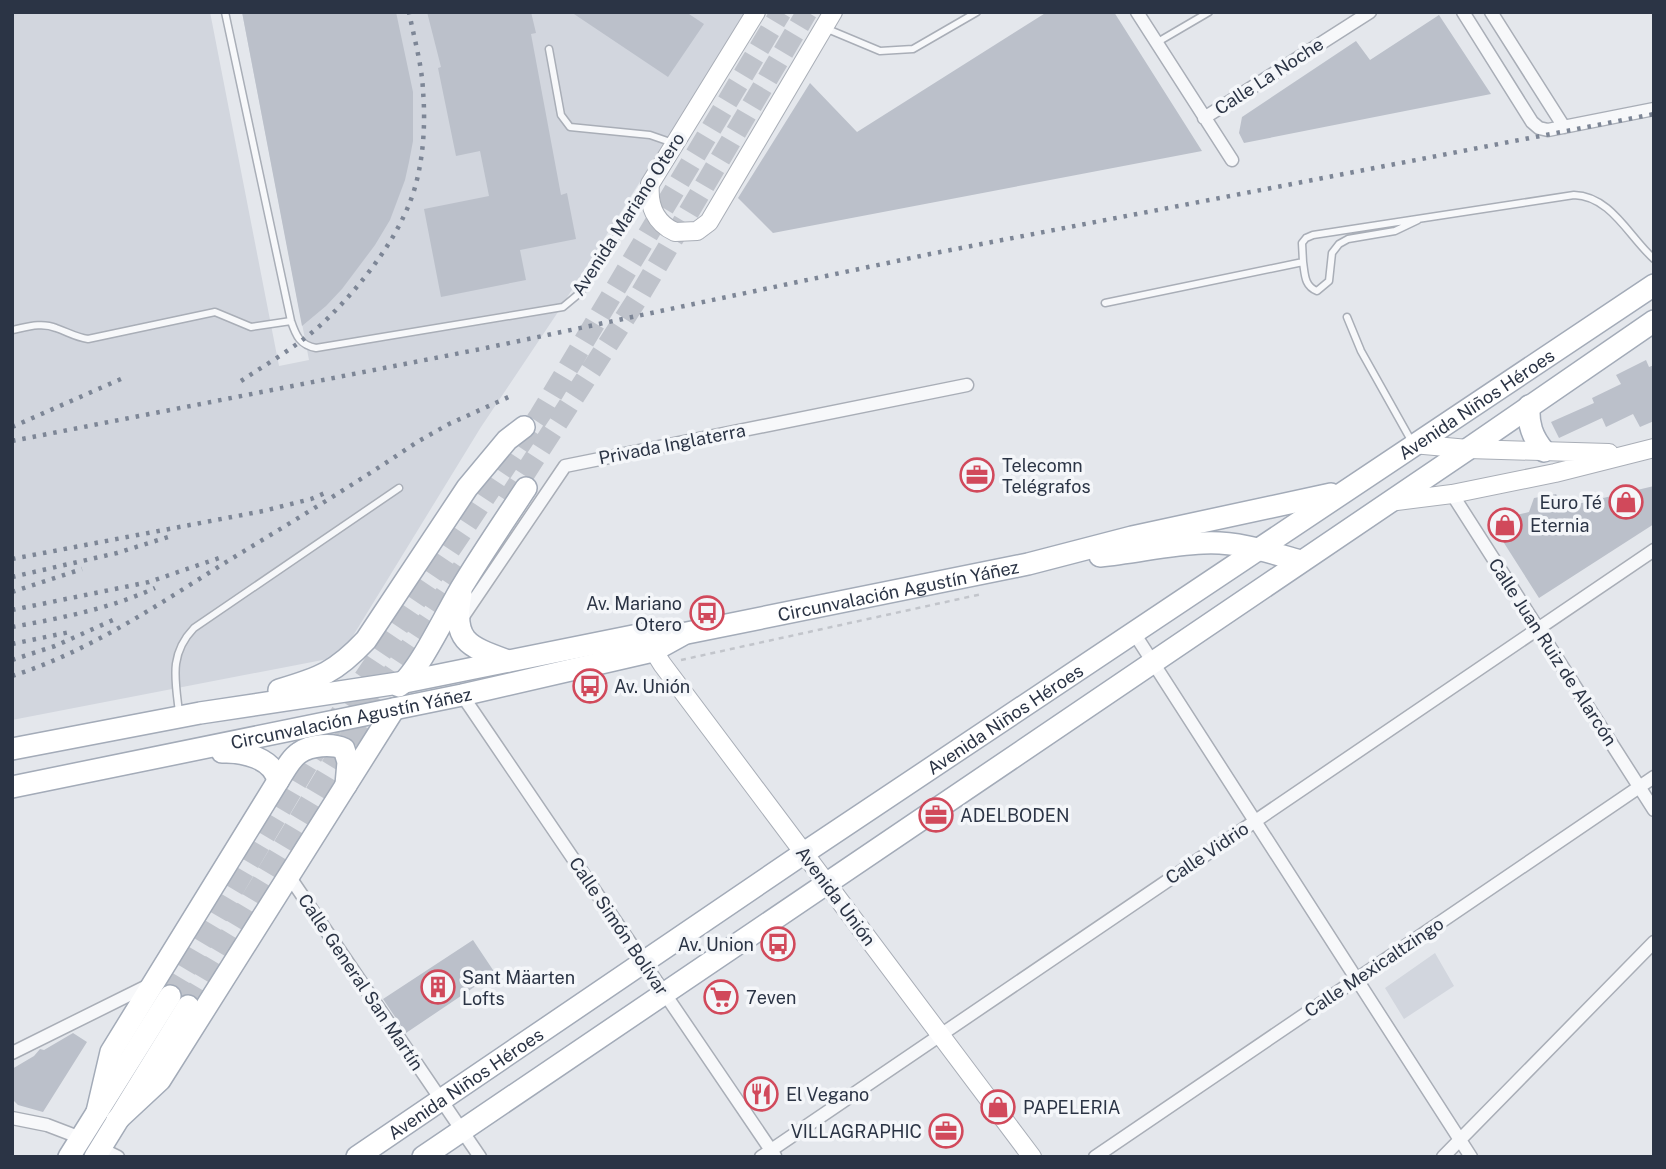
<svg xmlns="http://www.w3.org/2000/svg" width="1666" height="1169" viewBox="0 0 1666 1169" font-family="'Public Sans',sans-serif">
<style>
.built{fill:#d2d6de}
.building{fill:#bbc0ca}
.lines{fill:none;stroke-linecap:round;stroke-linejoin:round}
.primary-tunnel{stroke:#bfc3cb;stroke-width:21;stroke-dasharray:21 10;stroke-linecap:butt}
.service-casing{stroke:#a9aeb7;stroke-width:9}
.minor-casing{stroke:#a9aeb7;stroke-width:15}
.secondary-casing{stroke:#a9aeb7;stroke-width:20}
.primary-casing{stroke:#a3abb8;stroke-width:24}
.path{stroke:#c2c5cb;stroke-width:2.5;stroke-dasharray:5 5;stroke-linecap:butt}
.service{stroke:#f7f8fa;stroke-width:6}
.minor{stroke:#f7f8fa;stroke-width:12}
.secondary{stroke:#fff;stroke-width:18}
.primary{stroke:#fff;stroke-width:21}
.rail{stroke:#7d8696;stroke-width:4.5;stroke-dasharray:3.5 7;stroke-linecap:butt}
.labels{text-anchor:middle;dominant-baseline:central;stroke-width:7;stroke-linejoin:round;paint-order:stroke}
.street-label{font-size:18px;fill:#2b3445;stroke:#f4f6f9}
.poi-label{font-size:18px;fill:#2b3445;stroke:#f4f6f9;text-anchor:start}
</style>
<rect width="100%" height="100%" fill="#e4e7ec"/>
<!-- built -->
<path class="built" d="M12,12H210L279,366L309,360L242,12H747L556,315L481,427L348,644L333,658L12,720Z
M1435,953L1454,986L1404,1019L1385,988Z"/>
<!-- building -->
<path class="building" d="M242,12H396L413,92V141L409,162L405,180L390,220L375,245L342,289L326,306L302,326Z
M427,12H531L536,33L531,34L561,195L567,193L576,239L520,250L526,280L441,297L424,209L489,196L480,151L456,156L438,68L441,67Z
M571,12H686L704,24L668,77Z
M1047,12H1114L1202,151L773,233L738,198L810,83L857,132Z
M1439,15L1491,94L1244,143L1239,133L1242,117L1356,41L1370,60Z
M1646,360L1649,367L1654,365V421L1640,427L1633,414L1606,427L1602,418L1559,438L1551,422L1594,403L1592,398L1621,384L1616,375Z
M1654,486V524L1539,598L1490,521L1529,512L1534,498L1556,494L1565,507Z
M473,940L495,973L406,1033L383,999Z
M73,1033L87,1042L43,1112L18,1105L12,1099V1069L34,1056L40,1049L44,1050Z"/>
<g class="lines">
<!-- primary-tunnel -->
<path class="primary-tunnel" d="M507,501L641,293L807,12
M170,996L311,758L540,415L781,12
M188,1006L335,760L464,566"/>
<defs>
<path id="service" d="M225,12L291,321C296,336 300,345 316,348L563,307L581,292L645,192
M825,28L880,51L913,49L977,12
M1156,43L1209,12
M549,49L561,115L570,127L650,135L673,143
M1303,262C1305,274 1304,286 1317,291L1329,281L1332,253L1339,244L1348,239L1395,231L1418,220
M1105,303L1303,262L1302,243L1306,238L1313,235L1574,195C1611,196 1629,237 1654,259
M1347,317L1361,351L1412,442
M12,330C27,327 42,322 56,328C68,332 75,337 88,339L215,312L251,327L291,321
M179,712C175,679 169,654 194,628L399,488"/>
<path id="minor" d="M1137,12L1232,160
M1463,12L1532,122L1539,128L1548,130L1654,109
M1491,12L1564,127
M1204,118L1370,12
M1452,494L1654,810
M462,618L565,466L967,385
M1134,633L1471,1157
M462,695L775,1156
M289,876L480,1157
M12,1053L151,984
M12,1118L47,1125L81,1138
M100,1148L118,1157
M761,1157L1654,550
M1095,1157L1654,777
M1443,1157L1654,942"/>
<path id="secondary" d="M756,12L650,184C648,205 655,223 675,232L697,231L709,222L833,12
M1413,444L1468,449L1609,453
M1389,502L1452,494L1555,473L1654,448
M647,640L662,664L1032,1157"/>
<g id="primary">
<path d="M1529,406C1528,424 1532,437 1544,451"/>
<path d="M1100,556C1134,553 1169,544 1203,543C1237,541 1269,552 1300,561"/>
<path d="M461,594C452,641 467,646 508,661"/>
<path d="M399,686C419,672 448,609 463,585C483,552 505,520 526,488"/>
<path d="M279,690C320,678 336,672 366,640L467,488L507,440L524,427"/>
<path id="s1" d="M12,749L200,713L405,682L643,634L687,633L1028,564L1132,537L1331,494"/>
<path d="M222,752C243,751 273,758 278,781"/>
<path id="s2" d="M12,787L462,695L653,651L682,635"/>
<path d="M97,1112L111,1052L278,781C284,772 290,759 299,753C310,745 332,743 344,749L348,762L346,785"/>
<path d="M117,1120L160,1080L394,709"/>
<path d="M69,1157L170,996"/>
<path d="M95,1157L188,1006"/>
<path id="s3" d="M357,1157L804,853L1654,285"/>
<path d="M423,1157L1468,449L1654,321"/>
</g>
</defs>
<!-- service casing -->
<use href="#service" class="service-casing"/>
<!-- minor casing -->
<use href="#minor" class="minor-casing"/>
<!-- secondary casing -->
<use href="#secondary" class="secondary-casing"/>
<!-- primary casing -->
<use href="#primary" class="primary-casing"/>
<!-- path -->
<path class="path" d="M681,660L982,594"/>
<!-- service -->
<use href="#service" class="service"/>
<!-- minor -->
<use href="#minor" class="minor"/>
<!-- secondary -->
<use href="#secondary" class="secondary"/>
<!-- primary -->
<use href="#primary" class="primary"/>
<!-- rail -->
<path class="rail" d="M241,381C271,361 305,342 331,315C362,284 394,243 410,202C423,169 426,126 423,91C422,65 414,38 409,12
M12,427L121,379
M12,441L481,349L930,254L1654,114
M12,559L263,511L311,499L325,493
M12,577L117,553L168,537
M12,592L82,569
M12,610L149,582L222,557
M12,627C61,618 109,609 155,588
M12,644L70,632
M12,660L55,646L113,620
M12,676C88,652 156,606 223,564C288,524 354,485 417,442L449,424L513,395"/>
</g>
<!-- icons -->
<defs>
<symbol id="office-ring" viewBox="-11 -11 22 22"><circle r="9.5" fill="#f4f6f9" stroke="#d1495b" stroke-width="1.5"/><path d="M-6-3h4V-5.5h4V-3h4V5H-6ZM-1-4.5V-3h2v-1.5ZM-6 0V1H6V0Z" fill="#d1495b"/></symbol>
<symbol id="shop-ring" viewBox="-11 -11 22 22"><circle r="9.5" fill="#f4f6f9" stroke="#d1495b" stroke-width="1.5"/><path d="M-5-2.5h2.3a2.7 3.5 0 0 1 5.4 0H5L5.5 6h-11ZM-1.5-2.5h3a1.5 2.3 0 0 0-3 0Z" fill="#d1495b"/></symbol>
<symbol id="bus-ring" viewBox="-11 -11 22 22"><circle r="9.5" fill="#f4f6f9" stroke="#d1495b" stroke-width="1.5"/><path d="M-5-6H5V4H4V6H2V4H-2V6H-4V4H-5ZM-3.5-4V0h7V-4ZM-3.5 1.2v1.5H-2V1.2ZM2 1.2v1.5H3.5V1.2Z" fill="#d1495b"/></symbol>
<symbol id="building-ring" viewBox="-11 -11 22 22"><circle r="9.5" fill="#f4f6f9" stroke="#d1495b" stroke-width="1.5"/><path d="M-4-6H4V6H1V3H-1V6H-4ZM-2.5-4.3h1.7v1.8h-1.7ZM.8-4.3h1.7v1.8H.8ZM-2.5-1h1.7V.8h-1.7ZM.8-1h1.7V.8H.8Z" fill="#d1495b"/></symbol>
<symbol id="supermarket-ring" viewBox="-11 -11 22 22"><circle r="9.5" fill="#f4f6f9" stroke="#d1495b" stroke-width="1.5"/><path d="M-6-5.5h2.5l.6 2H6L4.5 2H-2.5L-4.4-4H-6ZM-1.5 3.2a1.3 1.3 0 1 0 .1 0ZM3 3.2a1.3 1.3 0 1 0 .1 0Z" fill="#d1495b"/></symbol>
<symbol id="restaurant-ring" viewBox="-11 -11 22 22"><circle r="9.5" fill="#f4f6f9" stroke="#d1495b" stroke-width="1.5"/><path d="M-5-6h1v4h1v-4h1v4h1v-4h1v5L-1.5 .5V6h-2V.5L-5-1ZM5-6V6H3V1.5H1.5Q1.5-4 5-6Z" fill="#d1495b"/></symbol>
</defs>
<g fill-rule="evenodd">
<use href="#office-ring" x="958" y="456" width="38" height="38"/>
<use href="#shop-ring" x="1607" y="483" width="38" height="38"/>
<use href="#shop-ring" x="1486" y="506" width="38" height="38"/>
<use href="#bus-ring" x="688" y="594" width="38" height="38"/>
<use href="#bus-ring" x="571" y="667" width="38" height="38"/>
<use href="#office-ring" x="917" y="796" width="38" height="38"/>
<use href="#bus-ring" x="759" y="925" width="38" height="38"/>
<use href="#building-ring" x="419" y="968" width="38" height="38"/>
<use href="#supermarket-ring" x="702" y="978" width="38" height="38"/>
<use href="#restaurant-ring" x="742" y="1075" width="38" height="38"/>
<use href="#shop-ring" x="979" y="1088" width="38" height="38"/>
<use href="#office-ring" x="927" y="1112" width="38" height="38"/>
</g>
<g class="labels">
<!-- street labels -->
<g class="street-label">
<text transform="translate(1269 76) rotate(-33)">Calle La Noche</text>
<text transform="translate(628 214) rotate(-57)">Avenida Mariano Otero</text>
<text stroke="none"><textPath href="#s3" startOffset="1349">Avenida Niños Héroes</textPath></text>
<text transform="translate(672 444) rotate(-11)">Privada Inglaterra</text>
<text stroke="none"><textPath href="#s1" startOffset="901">Circunvalación Agustín Yáñez</textPath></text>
<text transform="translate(1553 652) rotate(57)">Calle Juan Ruiz de Alarcón</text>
<text stroke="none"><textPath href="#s2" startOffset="346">Circunvalación Agustín Yáñez</textPath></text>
<text stroke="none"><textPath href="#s3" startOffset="782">Avenida Niños Héroes</textPath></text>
<text transform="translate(1207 853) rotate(-34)">Calle Vidrio</text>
<text transform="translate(836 896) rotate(53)">Avenida Unión</text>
<text transform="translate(619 926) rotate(56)">Calle Simón Bolívar</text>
<text transform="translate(1374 967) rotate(-34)">Calle Mexicaltzingo</text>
<text transform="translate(361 982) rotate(56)">Calle General San Martín</text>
<text stroke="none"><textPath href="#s3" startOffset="131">Avenida Niños Héroes</textPath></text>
</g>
<!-- poi labels -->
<g class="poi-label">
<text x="1002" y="465">Telecomn<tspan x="1002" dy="21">Telégrafos</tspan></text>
<text x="1602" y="502" text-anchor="end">Euro Té</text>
<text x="1530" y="525">Eternia</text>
<text x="682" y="603" text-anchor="end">Av. Mariano<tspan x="682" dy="21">Otero</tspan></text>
<text x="614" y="686">Av. Unión</text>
<text x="960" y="815">ADELBODEN</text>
<text x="754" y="944" text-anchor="end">Av. Union</text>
<text x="462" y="977">Sant Mäarten<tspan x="462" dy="21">Lofts</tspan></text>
<text x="746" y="997">7even</text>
<text x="786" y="1094">El Vegano</text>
<text x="1023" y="1107">PAPELERIA</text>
<text x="922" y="1131" text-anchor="end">VILLAGRAPHIC</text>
</g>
</g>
<!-- border -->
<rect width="1666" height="1169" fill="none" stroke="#2b3445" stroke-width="28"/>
</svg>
